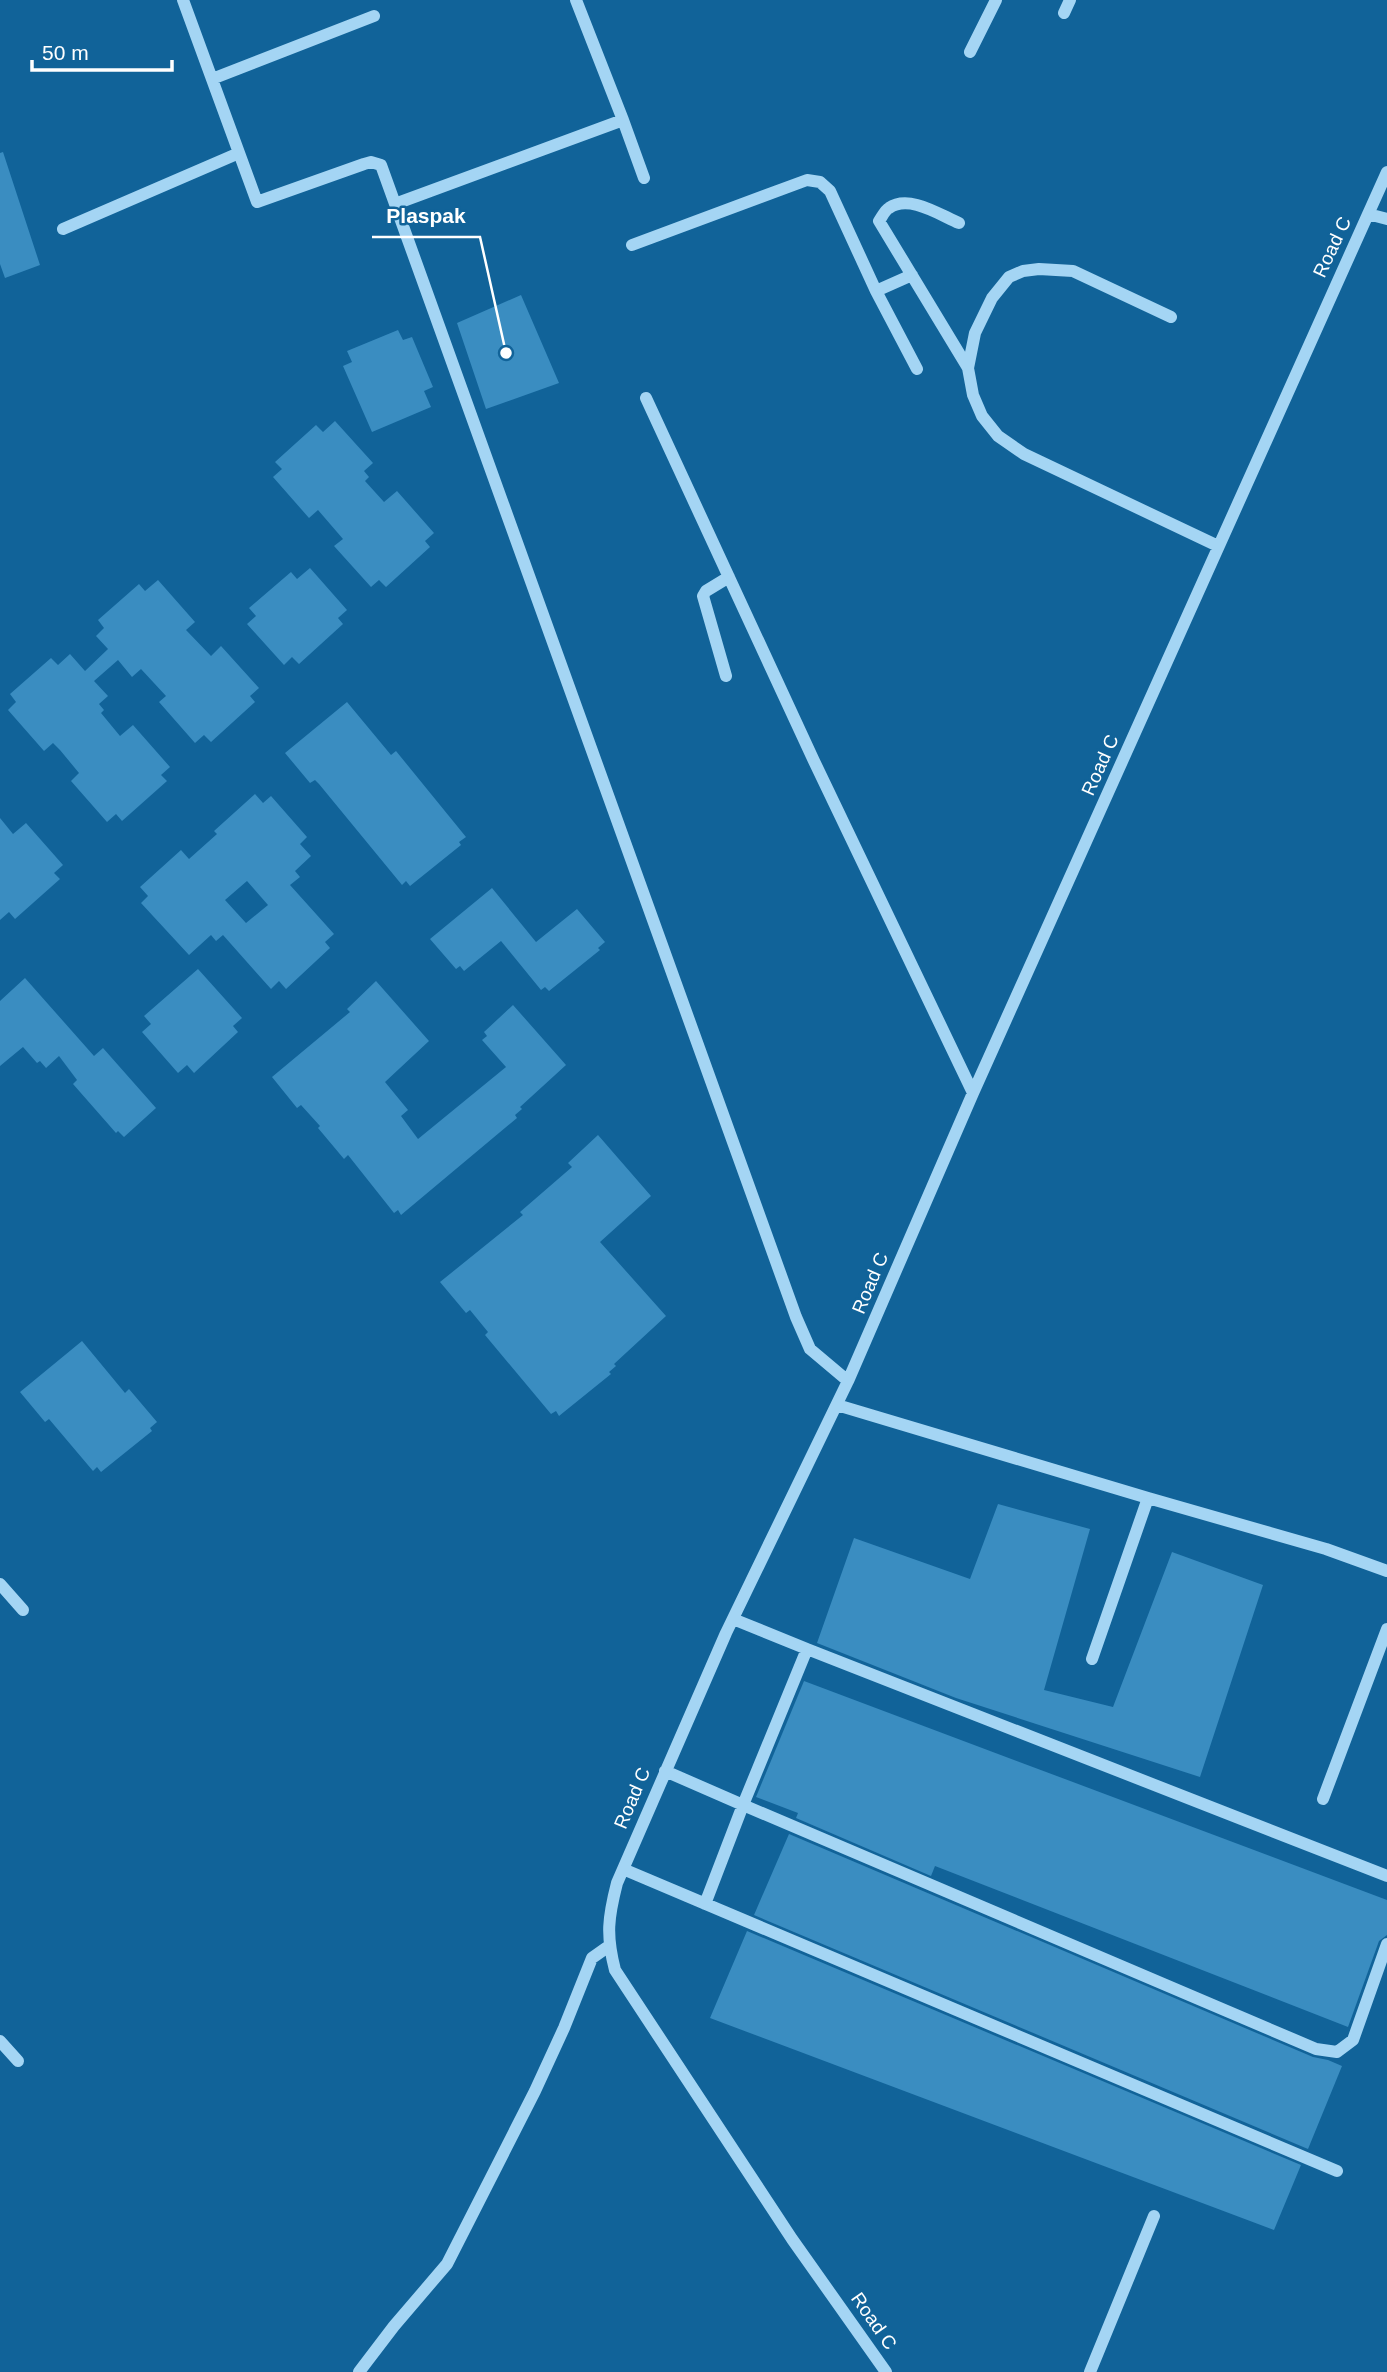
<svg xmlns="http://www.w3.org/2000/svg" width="1387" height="2372" viewBox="0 0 1387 2372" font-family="Arial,sans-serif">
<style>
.building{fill:#3a8dc1;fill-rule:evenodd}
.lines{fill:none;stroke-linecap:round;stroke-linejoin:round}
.minor{stroke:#a4d5f4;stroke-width:12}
.labels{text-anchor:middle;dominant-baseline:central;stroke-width:5;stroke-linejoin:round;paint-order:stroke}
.street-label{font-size:19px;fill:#fff;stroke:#116399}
.leader{fill:none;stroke:#fff;stroke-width:2.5}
.callout-dot{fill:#fff;stroke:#116399;stroke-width:2.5}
.callout-label{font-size:21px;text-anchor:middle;font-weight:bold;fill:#fff;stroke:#116399;stroke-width:5;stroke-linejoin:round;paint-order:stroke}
</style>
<rect width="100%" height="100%" fill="#116399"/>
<!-- building -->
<path class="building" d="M3,152L40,265L5,278L0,264V153Z
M521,295L559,383L486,409L457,323Z
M398,330L403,340L412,337L433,387L424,391L431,407L372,432L343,366L352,362L347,351Z
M335,421L373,463L364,471L369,477L365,481L384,502L397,491L434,533L425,541L430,547L386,587L379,580L371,587L334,546L343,539L318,510L309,518L273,477L282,469L275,462L316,425L323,432Z
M310,568L347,610L338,618L343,624L299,664L292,657L284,665L247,624L256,616L249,608L291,572L297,579Z
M158,580L195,622L186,630L211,656L221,646L259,688L250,696L255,702L211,742L204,735L195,743L159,702L166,696L141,669L132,677L118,660L94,681L108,696L99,704L104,710L101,713L120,736L133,725L170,767L161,775L167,781L122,821L116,814L107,822L71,781L79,773L60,750L53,743L44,751L8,710L16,702L10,694L51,658L58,665L70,654L85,671L108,649L96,636L104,628L98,620L139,584L145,591Z
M347,702L391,755L396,751L466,837L459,842L461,845L410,886L406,881L402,885L319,784L315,780L310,783L285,753Z
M255,794L263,803L271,796L307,837L300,844L311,856L295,871L300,877L290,885L334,934L325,942L330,948L286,989L279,981L271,989L223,935L216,941L211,935L189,955L141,903L148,896L140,887L181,850L189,859L217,834L214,831ZM247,881L268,905L246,923L225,900Z
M0,818L13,834L26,823L63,865L54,873L60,879L15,919L9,912L0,920Z
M492,888L536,942L577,909L605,942L598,948L600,950L549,991L545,987L541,990L501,941L464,971L460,966L456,969L430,939Z
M198,969L242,1018L233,1026L238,1032L194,1073L187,1065L178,1073L142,1032L151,1024L144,1016Z
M25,978L94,1056L103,1048L156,1108L124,1137L118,1131L116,1133L73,1084L77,1080L59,1056L46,1068L40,1061L37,1063L23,1047L0,1066V1001Z
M376,981L429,1041L385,1082L408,1110L401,1116L418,1139L506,1067L482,1040L487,1036L484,1032L513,1005L566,1065L520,1107L522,1109L515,1115L517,1118L401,1215L398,1210L394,1213L348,1155L344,1159L318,1128L320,1126L301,1105L297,1108L272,1077L350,1012L347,1009Z
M598,1135L651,1196L600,1242L666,1316L614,1364L616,1366L609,1372L611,1374L559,1416L556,1411L551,1414L485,1335L488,1332L470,1310L466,1313L440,1282L523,1215L520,1212L572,1167L568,1163Z
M82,1341L125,1393L129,1389L157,1422L150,1428L152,1431L101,1472L97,1467L93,1471L49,1419L45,1422L20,1392Z
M998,1504L1090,1529L1044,1690L1113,1707L1172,1552L1263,1585L1200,1777L956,1698L817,1643L854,1538L970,1579Z
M804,1681L1387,1900V1935L1379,1941L1348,2027L935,1866L931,1876L796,1818L798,1813L756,1797Z
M789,1834L1313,2057L1328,2060L1342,2066L1308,2149L754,1915Z
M747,1931L1301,2165L1274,2230L710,2018Z"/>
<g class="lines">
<!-- minor -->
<path class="minor" d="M183,0L257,202L364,164L371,162L381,165L796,1317L810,1349L848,1381
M1064,13L1070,0
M970,52L996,0
M212,79L374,16
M623,120L644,178
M395,204L623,120L576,0
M1368,214L1387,219
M959,223C940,215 909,194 889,208C885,210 882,217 879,221L968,368
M63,229L239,153
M632,245L807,180L820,182L830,191L876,291
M912,275L876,291L917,369
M1171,317L1073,271L1039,269L1023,271L1009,277L992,298L975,333L968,368L973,395L982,416L998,436L1024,454L1218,546
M646,398L814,761L973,1093
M726,676L703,596L706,591L729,577
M837,1405L1148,1498L1326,1549L1387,1571
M0,1584L23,1610
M733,1619L807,1649
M1092,1659L1148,1498
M665,1771L743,1805L807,1649L1387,1876
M1323,1799L1387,1629
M623,1869L1337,2171
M705,1904L743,1805L1316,2049L1337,2052L1353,2040L1387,1944
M0,2041L18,2061
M359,2372L394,2326L447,2264L535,2091L564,2028L592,1958L609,1946
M886,2372L792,2239L615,1970C606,1935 608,1918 617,1883L726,1633L848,1381L973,1093L1387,172
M1090,2372L1154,2216"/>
</g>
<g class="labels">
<!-- street labels -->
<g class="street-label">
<text transform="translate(1332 247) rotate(-65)">Road C</text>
<text transform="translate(1100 765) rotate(-66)">Road C</text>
<text transform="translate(870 1283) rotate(-67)">Road C</text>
<text transform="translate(632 1798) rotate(-67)">Road C</text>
<text transform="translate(874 2321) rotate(55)">Road C</text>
</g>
</g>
<!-- callouts -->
<path class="leader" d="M506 353L480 237H372"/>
<circle class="callout-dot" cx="506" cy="353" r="7"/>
<g class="callout-label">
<text x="426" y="223">Plaspak</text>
</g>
<!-- scale -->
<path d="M32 60v10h140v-10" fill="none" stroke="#ffffff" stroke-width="3.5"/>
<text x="42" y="60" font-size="21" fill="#ffffff" stroke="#116399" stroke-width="5" paint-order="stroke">50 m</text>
</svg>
